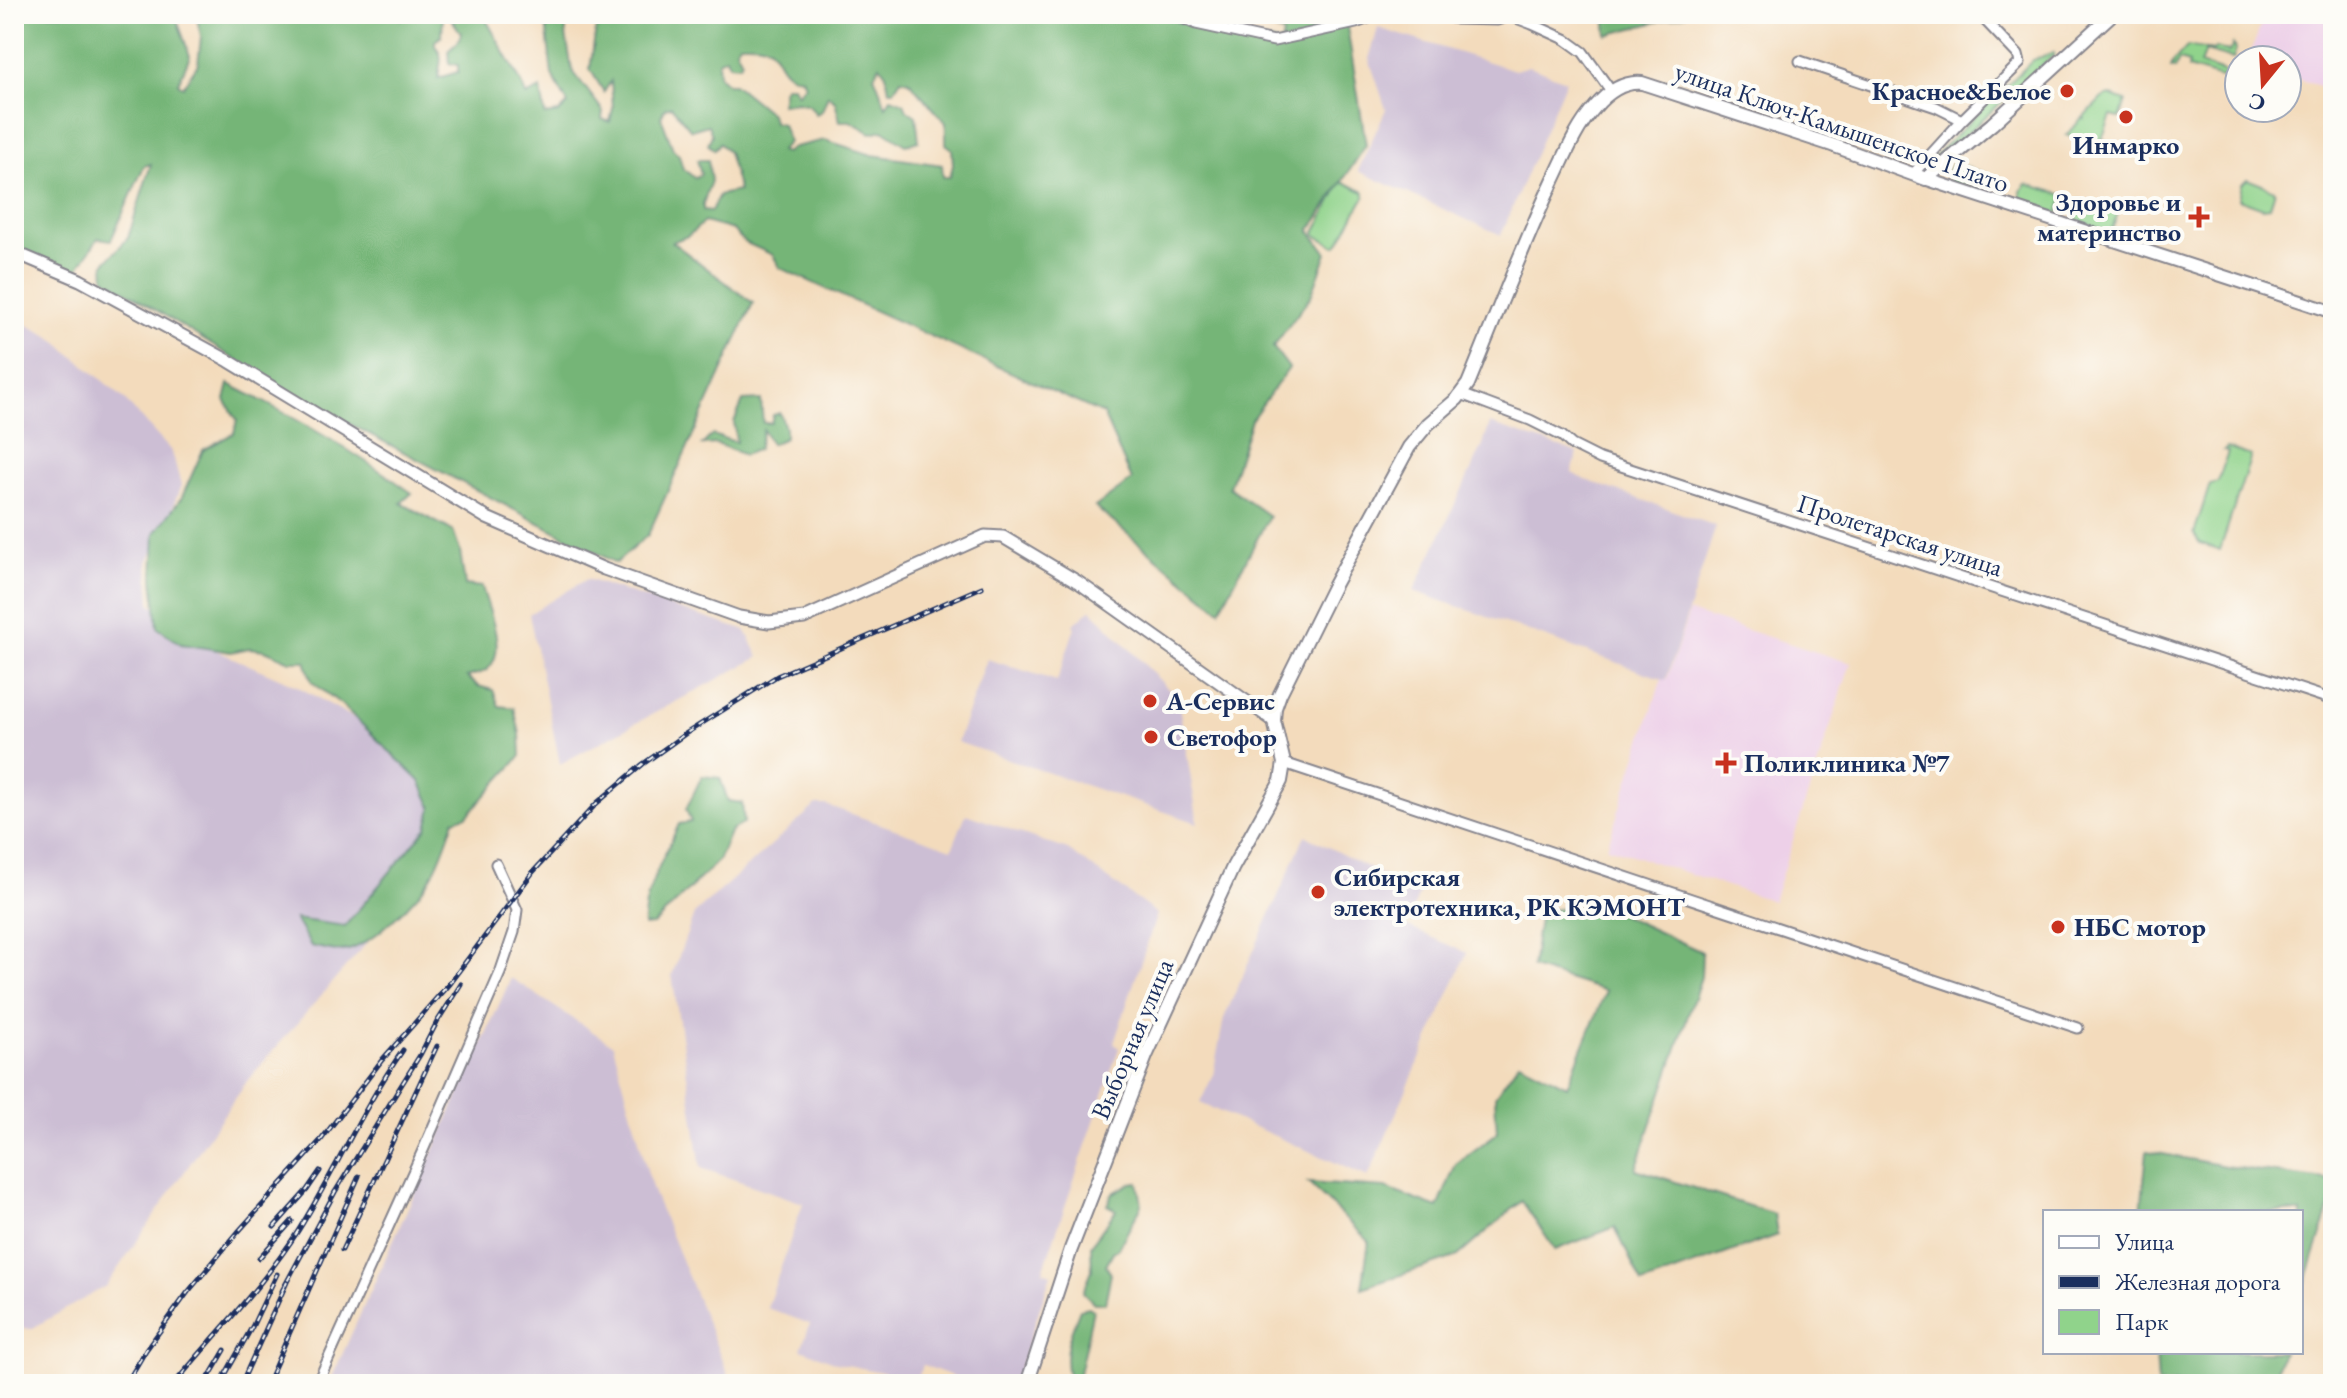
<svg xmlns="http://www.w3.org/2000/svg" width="2347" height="1398" viewBox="0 0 2347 1398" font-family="'EB Garamond',serif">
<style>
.built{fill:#edd0e8}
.industrial{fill:#ccbed4}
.green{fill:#90d38b;stroke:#568174;stroke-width:2}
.forest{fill:#74b577;stroke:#48726a;stroke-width:2;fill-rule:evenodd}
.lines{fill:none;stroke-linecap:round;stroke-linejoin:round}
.minor-casing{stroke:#87858d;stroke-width:13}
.tertiary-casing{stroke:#87858d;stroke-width:15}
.secondary-casing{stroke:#87858d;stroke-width:16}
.minor{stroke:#fff;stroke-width:9}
.tertiary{stroke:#fff;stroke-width:11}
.secondary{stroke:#fff;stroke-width:12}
.rail-casing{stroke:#1b2f5e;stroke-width:5}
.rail{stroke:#fdfcf7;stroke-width:2;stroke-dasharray:6;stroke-linecap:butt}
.poi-dot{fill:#c8321e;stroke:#fdfcf7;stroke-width:3}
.labels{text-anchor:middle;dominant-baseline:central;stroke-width:8;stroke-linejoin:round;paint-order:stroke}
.poi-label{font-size:26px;font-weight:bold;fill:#1b2f5e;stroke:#fdfcf7;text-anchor:start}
.street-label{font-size:26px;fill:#1b2f5e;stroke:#fdfcf7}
</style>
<rect width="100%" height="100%" fill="#fdfcf7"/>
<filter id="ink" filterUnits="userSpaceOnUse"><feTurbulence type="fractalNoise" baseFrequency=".0125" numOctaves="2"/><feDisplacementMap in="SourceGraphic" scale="16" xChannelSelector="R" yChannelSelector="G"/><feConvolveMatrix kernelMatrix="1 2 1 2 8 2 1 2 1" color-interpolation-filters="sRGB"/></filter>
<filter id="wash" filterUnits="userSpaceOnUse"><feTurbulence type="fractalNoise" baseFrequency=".006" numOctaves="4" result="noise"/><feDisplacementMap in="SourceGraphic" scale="32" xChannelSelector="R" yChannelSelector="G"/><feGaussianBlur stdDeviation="1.8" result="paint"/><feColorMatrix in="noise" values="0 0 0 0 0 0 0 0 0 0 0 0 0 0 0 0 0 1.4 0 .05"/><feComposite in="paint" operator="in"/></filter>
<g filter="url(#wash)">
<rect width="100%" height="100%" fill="#f3dbbc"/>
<!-- built -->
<path class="built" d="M2265,14H2333V91L2287,75V60H2248Z
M1689,612L1851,663L1773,901L1607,847L1662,678L1667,679Z"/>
<!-- industrial -->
<path class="industrial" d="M1378,28L1515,70L1529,66L1566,80L1501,235L1358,171L1386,109L1369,59Z
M14,318L51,337L122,397L172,452L181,485L166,525L148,562L150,603L194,641L295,685L375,730L449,814L438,861L247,1081L106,1286L31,1329L14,1327Z
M1490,424L1578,453L1572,473L1586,480L1716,526L1666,680L1414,591L1482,447Z
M587,579L746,631L759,657L560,764L529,614Z
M1091,609L1178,699L1198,823L957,742L987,659L1057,681L1075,627L1073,625Z
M816,805H826L952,849L966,814L1068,850L1157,914L1114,1043L1119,1048L1043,1271L1051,1274L1015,1384H973L923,1365L916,1379L927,1384H879L886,1373L837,1363L801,1349L810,1324L767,1308L803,1203L701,1168L672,975L694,914Z
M1305,835L1384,876L1420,892L1406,926L1467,953L1368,1177L1200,1103L1213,1075L1224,1018Z
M511,978L613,1045L653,1191L732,1384H329Z"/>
<!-- green -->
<path class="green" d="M2233,45L2236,50L2233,59L2205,51L2200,64L2226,73L2225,77L2221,78L2188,68L2189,63L2179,60L2175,69L2171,68L2174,61L2188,46L2213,51L2215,48L2229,52Z
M2054,52V55L1936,161L1929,165L1926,164L2033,60Z
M2109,95L2126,101L2120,118L2111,116L2102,139L2105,140L2100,152L2095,150L2093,144L2066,135L2083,118L2085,120L2084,117L2102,98Z
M1952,163L2000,178L2004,182L2002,186L1982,181L1978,188L1959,182L1958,185L1953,184L1946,174Z
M2247,179L2275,190L2270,207L2263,208L2239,199L2242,184Z
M1344,182L1364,192L1365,196L1338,244L1335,246L1316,235L1315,232L1340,185Z
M2027,184L2064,195L2058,214L2021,200V191Z
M2080,200L2118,213L2110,235H2104V230L2074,219Z
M2227,448L2251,456L2220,550L2200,543L2194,534L2210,484L2218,482L2228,452L2224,451Z"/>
<!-- forest -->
<path class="forest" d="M14,14H175L190,56L178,83L183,86L198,64L201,36L196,14H400L401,19L405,14H443L442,36L435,41V46C445,56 439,66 438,78L458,72V65L449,63L448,51L458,42L461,33L448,14H483L521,82L526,96L541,89L545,115L559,113L568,104L552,75L545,14H566V35L572,70L603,111L602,119L610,122L613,108L611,81L604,92L590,69L596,28L608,14H1159L1180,23L1281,43L1283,34L1265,25L1261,14H1345L1366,145L1310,231L1327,253L1311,296L1273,347L1289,368L1251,420L1229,487L1269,516L1220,610L1095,507L1132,480L1103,414L780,268L773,255L744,242L733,230L704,222L688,236L672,242L753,303L648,535L616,563L279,387L105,278L104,264L128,238L151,164L144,166L111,240L98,238L75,274L14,245ZM739,43C746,43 758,42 765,45C780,52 776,75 802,78L805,85L797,94L793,86H784L781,104L797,102L809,105L816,114L822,111L828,95L835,101L840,121H850L871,133L883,130L906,145L919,141L916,116L907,110L904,103L891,98L886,106L874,75L880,65L886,74L889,90H894L901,79L909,81L946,123V144L952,149L953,165L950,177H943L942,165L872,155L825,140L794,147L785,153L780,151L788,142L782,124L773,122L771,114L734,84H727L719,76L718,61L726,57L729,64L739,65L742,61L736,49ZM671,106L691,130L708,125L712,135L708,144L714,150L719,143L728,152L739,191L719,195L711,211L703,210V204L711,181L708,160H697L701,174L695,178L683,169L679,155L673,149L661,117L665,108Z
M1605,14H1687L1607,35Z
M229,384C293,416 354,451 412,493L401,503L453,531L460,551L465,585L482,587C488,610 510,654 485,671C480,674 472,675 467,677L478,686L493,690L499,706L514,708L520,734L521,756L467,816L454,820C448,839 441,860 431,877C421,896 374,941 354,948C341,954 325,949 311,946L295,919L345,926L427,828L432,807L420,781L342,705L312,682L305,661H290L265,650L249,648L231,652L181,644L158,628L153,578L155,533L182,497L203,450L234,433L237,420L225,400Z
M761,400L763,423H771L773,415L780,413L785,428V438L771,444L763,430L758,449L744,455L717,444L702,445L712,435L736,442L734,422L743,401Z
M702,776L720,778L728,801L742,803L744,823L731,830L718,861L653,925L644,926C642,892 666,854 679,824L691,822L686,809Z
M1600,905L1702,952L1701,977L1636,1169L1774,1214L1777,1235L1642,1284L1615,1227L1555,1250L1522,1201L1458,1256L1362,1288L1369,1241L1308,1183L1385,1188L1438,1208L1456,1164L1497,1133L1495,1096L1519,1062L1567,1086L1606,991L1532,968L1540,911Z
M2147,1151L2225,1166L2333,1181V1197L2301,1296V1212H2141Z
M1138,1182L1142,1205L1118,1249L1113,1252L1106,1265L1111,1274L1105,1303H1094L1083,1292L1092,1270L1091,1245L1116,1210L1107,1205L1112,1194L1131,1183Z
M1089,1307L1093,1310L1078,1378L1075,1384H1061L1068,1375C1062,1351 1071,1331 1080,1309Z
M2156,1352H2283L2272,1384H2158Z"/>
</g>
<g filter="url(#ink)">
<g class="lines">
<defs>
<path id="minor" d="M1174,14L1196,24L1274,41L1356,23L1379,14
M1435,14L1456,19L1497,20L1511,16L1532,24L1565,39L1583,52L1611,91
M1800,61L1936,107L1962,120
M1912,175L1962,120L2020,63L2018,55L1979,14
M1461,394L1530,420L1562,436L1572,445L1600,459L2333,700
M1284,763L2078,1028
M317,1384L424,1148L500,973L514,932L517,910L496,864"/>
<path id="tertiary" d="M1926,179L2333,312
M14,252L80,280L229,361L487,518L604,569L739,617L769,622L804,618L985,536L1003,537L1078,582L1274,721"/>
<path id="secondary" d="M1027,1384L1071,1249L1146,1056L1233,867L1281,781L1284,763L1274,721L1275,708L1280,694L1333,587L1409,447L1428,424L1457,399L1468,384C1496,316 1522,247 1553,181C1565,156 1576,128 1595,107C1607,93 1622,81 1642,83L1832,145L1926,179L1992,124L2112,14"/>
</defs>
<!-- minor casing -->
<use href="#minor" class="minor-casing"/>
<!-- tertiary casing -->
<use href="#tertiary" class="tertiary-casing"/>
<!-- secondary casing -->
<use href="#secondary" class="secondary-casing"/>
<!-- minor -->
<use href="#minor" class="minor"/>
<!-- tertiary -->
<use href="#tertiary" class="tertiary"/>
<!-- secondary -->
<use href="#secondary" class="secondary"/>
<defs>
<path id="rail" d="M274,1227L307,1190L320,1171
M342,1250L437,1046
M259,1258L292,1221
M282,1291L335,1192L420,1055L437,1022L461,984
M126,1384L146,1350L188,1292L238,1232L321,1140L382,1060L449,984L533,872L597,803L643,764L685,734L777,676L982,587
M174,1384C216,1333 262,1287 298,1231C335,1172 363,1107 403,1050
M205,1384L225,1350
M220,1384L252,1327L277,1274
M241,1384L287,1282
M267,1384L359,1176"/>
</defs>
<!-- rail casing -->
<use href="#rail" class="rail-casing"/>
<!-- rail -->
<use href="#rail" class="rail"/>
</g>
</g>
<!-- markers -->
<g class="poi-dot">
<circle cx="2067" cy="91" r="8"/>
<circle cx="2126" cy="117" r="8"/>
<path d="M2195 205h8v8h8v8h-8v8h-8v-8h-8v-8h8z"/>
<circle cx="1150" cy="701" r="8"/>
<circle cx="1151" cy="737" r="8"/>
<path d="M1722 751h8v8h8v8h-8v8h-8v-8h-8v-8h8z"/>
<circle cx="1318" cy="892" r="8"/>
<circle cx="2058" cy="927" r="8"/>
</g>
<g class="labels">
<!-- poi labels -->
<g class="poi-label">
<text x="2051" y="91" text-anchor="end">Красное&amp;Белое</text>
<text x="2126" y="145" text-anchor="middle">Инмарко</text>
<text x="2181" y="202" text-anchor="end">Здоровье и<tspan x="2181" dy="30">материнство</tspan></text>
<text x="1166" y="701">А-Сервис</text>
<text x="1167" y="737">Светофор</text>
<text x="1744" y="763">Поликлиника №7</text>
<text x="1334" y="877">Сибирская<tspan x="1334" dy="30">электротехника, РК КЭМОНТ</tspan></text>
<text x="2074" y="927">НБС мотор</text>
</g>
<!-- street labels -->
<g class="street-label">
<text transform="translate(1842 127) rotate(19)">улица Ключ-Камышенское Плато</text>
<text transform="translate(1900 535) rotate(18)">Пролетарская улица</text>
<text transform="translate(1132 1039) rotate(-67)">Выборная улица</text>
</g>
</g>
<!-- margin -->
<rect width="2347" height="1398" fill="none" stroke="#fdfcf7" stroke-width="48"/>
<!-- legend -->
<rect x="2043" y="1210" width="260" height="144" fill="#fdfcf7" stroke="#a3aaba" stroke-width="2"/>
<rect x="2059" y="1236" width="40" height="12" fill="#ffffff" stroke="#a3aaba" stroke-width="2"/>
<text x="2115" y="1250" font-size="24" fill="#1b2f5e">Улица</text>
<rect x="2059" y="1276" width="40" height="12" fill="#1b2f5e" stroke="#a3aaba" stroke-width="2"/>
<text x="2115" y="1290" font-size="24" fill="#1b2f5e">Железная дорога</text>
<rect x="2059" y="1310" width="40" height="24" fill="#90d38b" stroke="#a3aaba" stroke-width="2"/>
<text x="2115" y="1330" font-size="24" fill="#1b2f5e">Парк</text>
<!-- north arrow -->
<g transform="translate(2263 84) rotate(198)"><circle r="38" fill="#fdfcf7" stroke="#a3aaba" stroke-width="2"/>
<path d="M0-6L14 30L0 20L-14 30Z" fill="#c8321e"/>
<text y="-12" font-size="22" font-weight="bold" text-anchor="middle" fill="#1b2f5e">С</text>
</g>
</svg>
